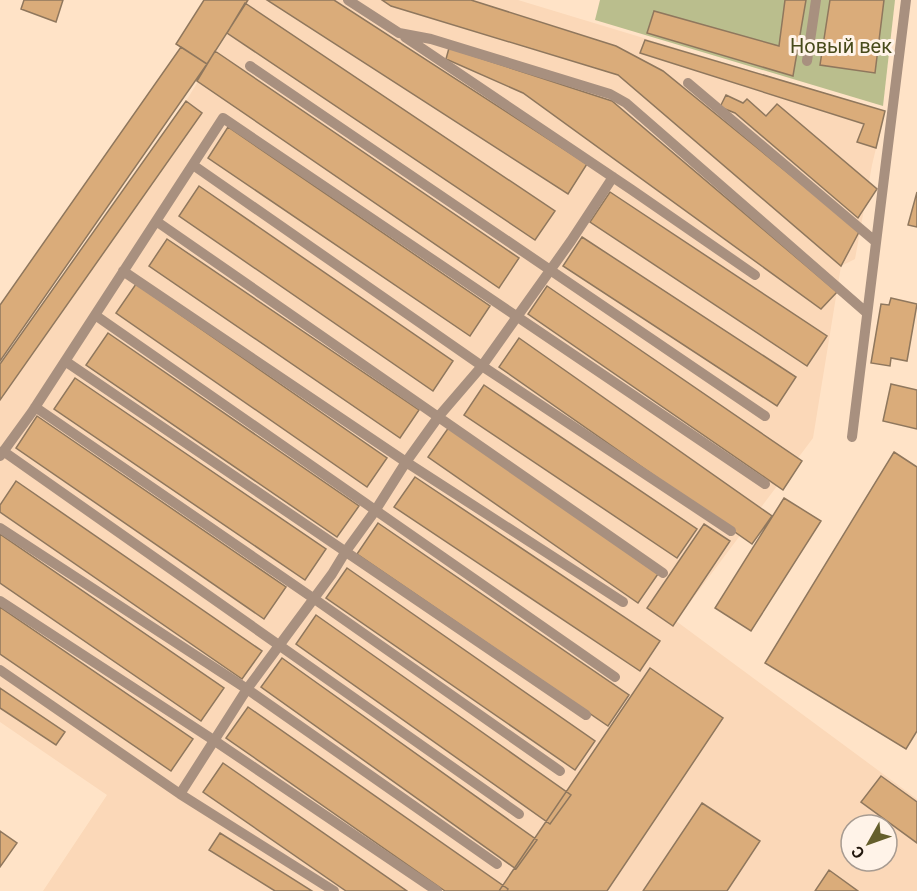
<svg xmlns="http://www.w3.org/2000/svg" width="917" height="891" viewBox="0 0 917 891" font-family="Roboto,sans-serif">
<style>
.built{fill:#fbd8b8;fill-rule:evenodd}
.green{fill:#babe8d}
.building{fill:#daac7a;stroke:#8f775d;stroke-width:1.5}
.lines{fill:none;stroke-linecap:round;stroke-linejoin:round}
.service{stroke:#a8907f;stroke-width:10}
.labels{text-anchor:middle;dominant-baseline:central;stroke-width:6;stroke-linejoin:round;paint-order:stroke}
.park-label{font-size:20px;fill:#484b1b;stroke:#fff3e8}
</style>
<rect width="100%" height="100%" fill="#ffe3c7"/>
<!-- built -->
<path class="built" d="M248,0H518L885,111L872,165L855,259L841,266L813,438L676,621L917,799V891H43L107,795L0,722V365L186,101ZM851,825H887V861H851Z"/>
<!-- green -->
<path class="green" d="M600,0H895L883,106L595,20Z"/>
<!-- building -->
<path class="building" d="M24,0H63L56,22L21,9Z
M204,0H248L207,64L176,44Z
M267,0H334L587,164L568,194Z
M382,0H471L616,46L663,71L858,230L859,232L841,266L618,75L391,6Z
M785,0H806L793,76L647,33L654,11L779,46Z
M830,0H884L875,73L820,65Z
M245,3L555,211L535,240L227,33Z
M645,40L885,111L876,148L857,142L864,124L640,53Z
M181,47L207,64L0,361V305Z
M449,48L612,101L837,292L821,309L523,93L446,59Z
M215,51L519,258L499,288L197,81Z
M726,95L743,103L747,99L766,116L777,104L877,189L858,218L735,113L720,107Z
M186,101L202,113L0,400V364Z
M228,127L490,306L470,336L208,158Z
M199,186L453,361L433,391L179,216Z
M610,192L827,336L807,366L590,222Z
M917,192V227L908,225Z
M582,237L796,377L777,406L563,266Z
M167,239L419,410L400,438L149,266Z
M136,284L387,458L367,487L116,313Z
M547,286L802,461L783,490L528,314Z
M891,298L917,304L907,361L891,358L890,366L871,363L881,304L889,305Z
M108,333L359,506L337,537L86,365Z
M519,338L772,516L752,544L499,367Z
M75,378L326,549L305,580L54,409Z
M891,384L917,390V429L883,421Z
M484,385L697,529L677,558L464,415Z
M37,416L286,587L264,619L16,448Z
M449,427L658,574L638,603L428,457Z
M894,452L917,467V731L906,749L765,663Z
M415,477L660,641L640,671L394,507Z
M16,481L262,651L242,679L0,512V505Z
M784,498L821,521L751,631L715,608Z
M378,523L629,695L608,726L357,554Z
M704,524L730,541L673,626L647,608Z
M0,534L224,688L201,721L0,583Z
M347,568L595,741L575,770L326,598Z
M0,607L193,739L171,771L0,654Z
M316,615L571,795L550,824L296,644Z
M282,658L537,840L516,869L261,687Z
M650,668L723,718L607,891H499Z
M0,688L65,732L56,745L0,708Z
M248,707L508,889L507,891H445L226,738Z
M223,763L407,891H346L203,792Z
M881,776L917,802V843L861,802Z
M702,803L760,841L727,891H643Z
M0,831L17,843L0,867Z
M220,833L312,891H275L209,850Z
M829,870L858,891H815Z"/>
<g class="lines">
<!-- service -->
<path class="service" d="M348,0L399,33L431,39L610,94L626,103L867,313
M405,37L632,190L755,275
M807,61L816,0
M250,66L765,416
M688,83L876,242
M193,165L482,366L731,531
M156,221L663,573
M123,271L406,462L623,602
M95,315L615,677
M65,361L586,715
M35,407L313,598L560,771
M852,437L906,0
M3,451L519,814
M0,456L32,412L223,118L765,484
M0,528L247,689L497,864
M0,601L215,741L437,891
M0,670L180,794L334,891
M180,794L247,689L332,574L346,551L375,511L406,462L439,416L482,366L571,241L613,177"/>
</g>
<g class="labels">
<!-- park labels -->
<g class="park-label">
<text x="841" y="46">Новый век</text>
</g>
</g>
<!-- north arrow -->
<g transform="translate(869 843) rotate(230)"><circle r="28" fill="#fff3e8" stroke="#a79b91" stroke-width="1.5"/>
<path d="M0-4.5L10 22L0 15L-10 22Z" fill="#655f2c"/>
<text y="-9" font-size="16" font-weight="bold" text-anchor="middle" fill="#22180e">С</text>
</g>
</svg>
